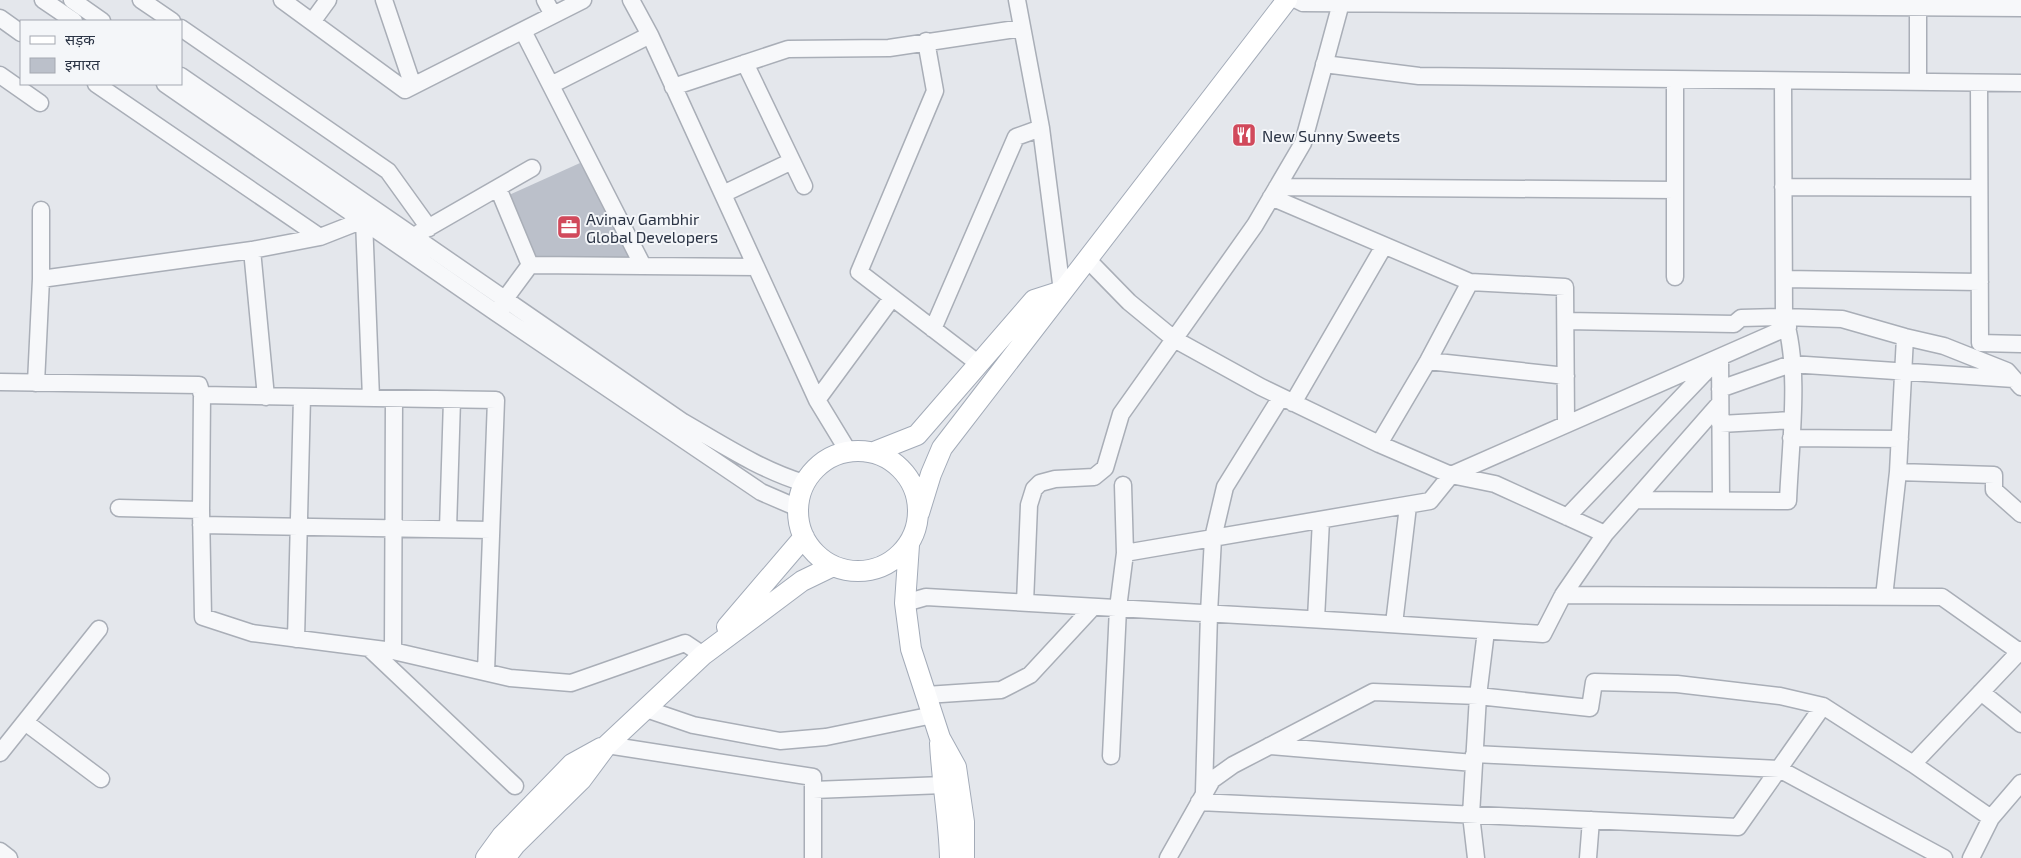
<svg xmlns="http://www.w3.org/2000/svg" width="2021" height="858" viewBox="0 0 2021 858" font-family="'Exo 2','Noto Sans Devanagari',sans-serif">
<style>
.building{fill:#bbc0ca}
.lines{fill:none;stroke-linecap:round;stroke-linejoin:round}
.minor-casing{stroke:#a9aeb7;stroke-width:19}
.major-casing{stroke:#a3abb8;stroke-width:22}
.minor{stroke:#f7f8fa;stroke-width:16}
.major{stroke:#fff;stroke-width:20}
.labels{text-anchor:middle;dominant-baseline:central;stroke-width:4;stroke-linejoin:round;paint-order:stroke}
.poi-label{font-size:16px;fill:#2b3445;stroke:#f4f6f9;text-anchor:start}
</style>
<rect width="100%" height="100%" fill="#e4e7ec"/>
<!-- building -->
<path class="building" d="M580,163L633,259H537L509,195Z"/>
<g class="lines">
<defs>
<path id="minor" d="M43,0L74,21
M72,0L102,21
M141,0L172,21
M282,0L405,90L583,0
M384,0L413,86
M545,0L553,15
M631,0L650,35L817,400L848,451
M1017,0L1041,128L1062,291
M1297,0L1303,3L2021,8
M0,18L21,33
M312,22L328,0
M181,28L388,171L429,228
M523,31L643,266
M926,41L935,91L859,272L979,364
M745,63L804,186
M1324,64L1419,76L2021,83
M0,75L40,103
M181,76L683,422C723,445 761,470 804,483
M1918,82V0
M1979,83L1980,343L2021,344
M96,84L320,237
M165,84L495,312L761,492L798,508
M551,85L650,35
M673,87L788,49L889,48L1022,28
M1277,187L1675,190
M1783,187L1979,188
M498,188L530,265
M723,194L792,161
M1271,197L1470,282L1565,287L1566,423
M364,220L371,398
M419,233L532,168
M252,250L266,397
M1088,260L1129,302L1174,339L1261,387L1379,444L1451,475L1495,484L1605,534
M1675,277V80
M41,279L252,250L320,237L371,217
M1784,279L1980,282
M499,307L530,265L756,267
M1566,321L1734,324L1741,318L1784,317L1842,319L1905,337L1944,346L2007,371L2021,387
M933,329L1016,137L1041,128
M1720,357L1721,500
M1428,361L1566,376
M0,382L199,385L202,395L496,400L486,672
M36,383L41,279V210
M1720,389L1791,364L2014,379
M202,395L201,510L203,617L252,633L393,651L510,678L571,683L685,643L703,655
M817,400L892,298
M1293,403L1384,246
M1720,424L1792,420
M1791,438L1900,439
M1379,444L1428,361L1470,282
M1898,472L1994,475V490L2021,514
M1635,500L1720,403
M119,508L201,510
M1567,517L1714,363
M201,525L491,530
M448,529L452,400
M1125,553L1430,501L1451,475L1788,327
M1563,595L1942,597L2021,653
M1884,597L1898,472L1905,337
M905,603L926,597L1342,621L1543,634L1563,595L1605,534L1635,500L1788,501C1790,447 1801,367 1784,317L1783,81
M1025,603L1029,505L1034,489L1040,483L1055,479L1094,477L1105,468L1121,414L1255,225L1303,143L1341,3
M1316,619L1321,520
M1394,624L1408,506
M296,639L302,397
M369,648L515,786
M393,651L394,399
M1981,692L2021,724
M926,695L1001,690L1030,675L1093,607
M646,709L693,725L780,741L826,737L933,715
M25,722L101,779
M607,745L813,777V858
M1269,746L1474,763
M0,753L99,629
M1474,754L1779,769L1944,858
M1111,756L1118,608L1125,553L1123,485
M1913,764L2021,650
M813,790L944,785
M1204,792L1209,613L1213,538L1225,487L1281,397
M1199,802L1738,827L1823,706
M0,851L9,858
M1168,858L1212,780L1233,765L1373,692L1478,696L1590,708L1594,682L1677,684L1780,696L1823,706L1913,764L1991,818
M1476,858L1471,815L1478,696L1486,631
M1588,858L1591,820
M1971,858L1991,818L2021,783"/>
<path id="major" d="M798 511a60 60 0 1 1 120 0a60 60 0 1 1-120 0Z
M874,452L917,435L1034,300L1062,291
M919,513L931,474L942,448L1287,0
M909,545L905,603L911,649L940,738L956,767L964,822V858
M727,627L804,537
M940,743C942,782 949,819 950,858
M486,858L502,836L572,764L601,748
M505,858L515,845L581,780L607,745L703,655L802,581L833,566"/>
</defs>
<!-- minor casing -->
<use href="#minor" class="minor-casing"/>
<!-- major casing -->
<use href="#major" class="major-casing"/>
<!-- minor -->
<use href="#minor" class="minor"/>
<!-- major -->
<use href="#major" class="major"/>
</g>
<!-- icons -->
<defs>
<symbol id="restaurant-square" viewBox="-11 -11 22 22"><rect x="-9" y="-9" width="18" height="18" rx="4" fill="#d1495b" stroke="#f4f6f9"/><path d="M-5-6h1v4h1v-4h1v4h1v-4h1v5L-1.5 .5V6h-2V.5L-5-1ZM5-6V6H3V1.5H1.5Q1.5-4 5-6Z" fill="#fff"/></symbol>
<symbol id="office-square" viewBox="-11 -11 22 22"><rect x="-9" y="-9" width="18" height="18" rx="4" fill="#d1495b" stroke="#f4f6f9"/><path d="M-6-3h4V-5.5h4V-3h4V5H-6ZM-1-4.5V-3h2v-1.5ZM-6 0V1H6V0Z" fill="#fff"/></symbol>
</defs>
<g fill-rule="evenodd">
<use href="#restaurant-square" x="1230" y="121" width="28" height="28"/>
<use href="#office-square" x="555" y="213" width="28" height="28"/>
</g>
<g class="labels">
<!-- poi labels -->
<g class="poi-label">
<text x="1262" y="135">New Sunny Sweets</text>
<text x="586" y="218">Avinav Gambhir<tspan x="586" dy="18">Global Developers</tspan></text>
</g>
</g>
<!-- legend -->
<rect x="20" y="20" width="162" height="65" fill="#f4f6f9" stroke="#a4a8b1"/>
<rect x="30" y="36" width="25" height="8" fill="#ffffff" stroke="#a4a8b1"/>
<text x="65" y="45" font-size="15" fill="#2b3445">सड़क</text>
<rect x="30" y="58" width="25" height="15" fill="#bbc0ca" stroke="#a4a8b1"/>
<text x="65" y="70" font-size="15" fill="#2b3445">इमारत</text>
</svg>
